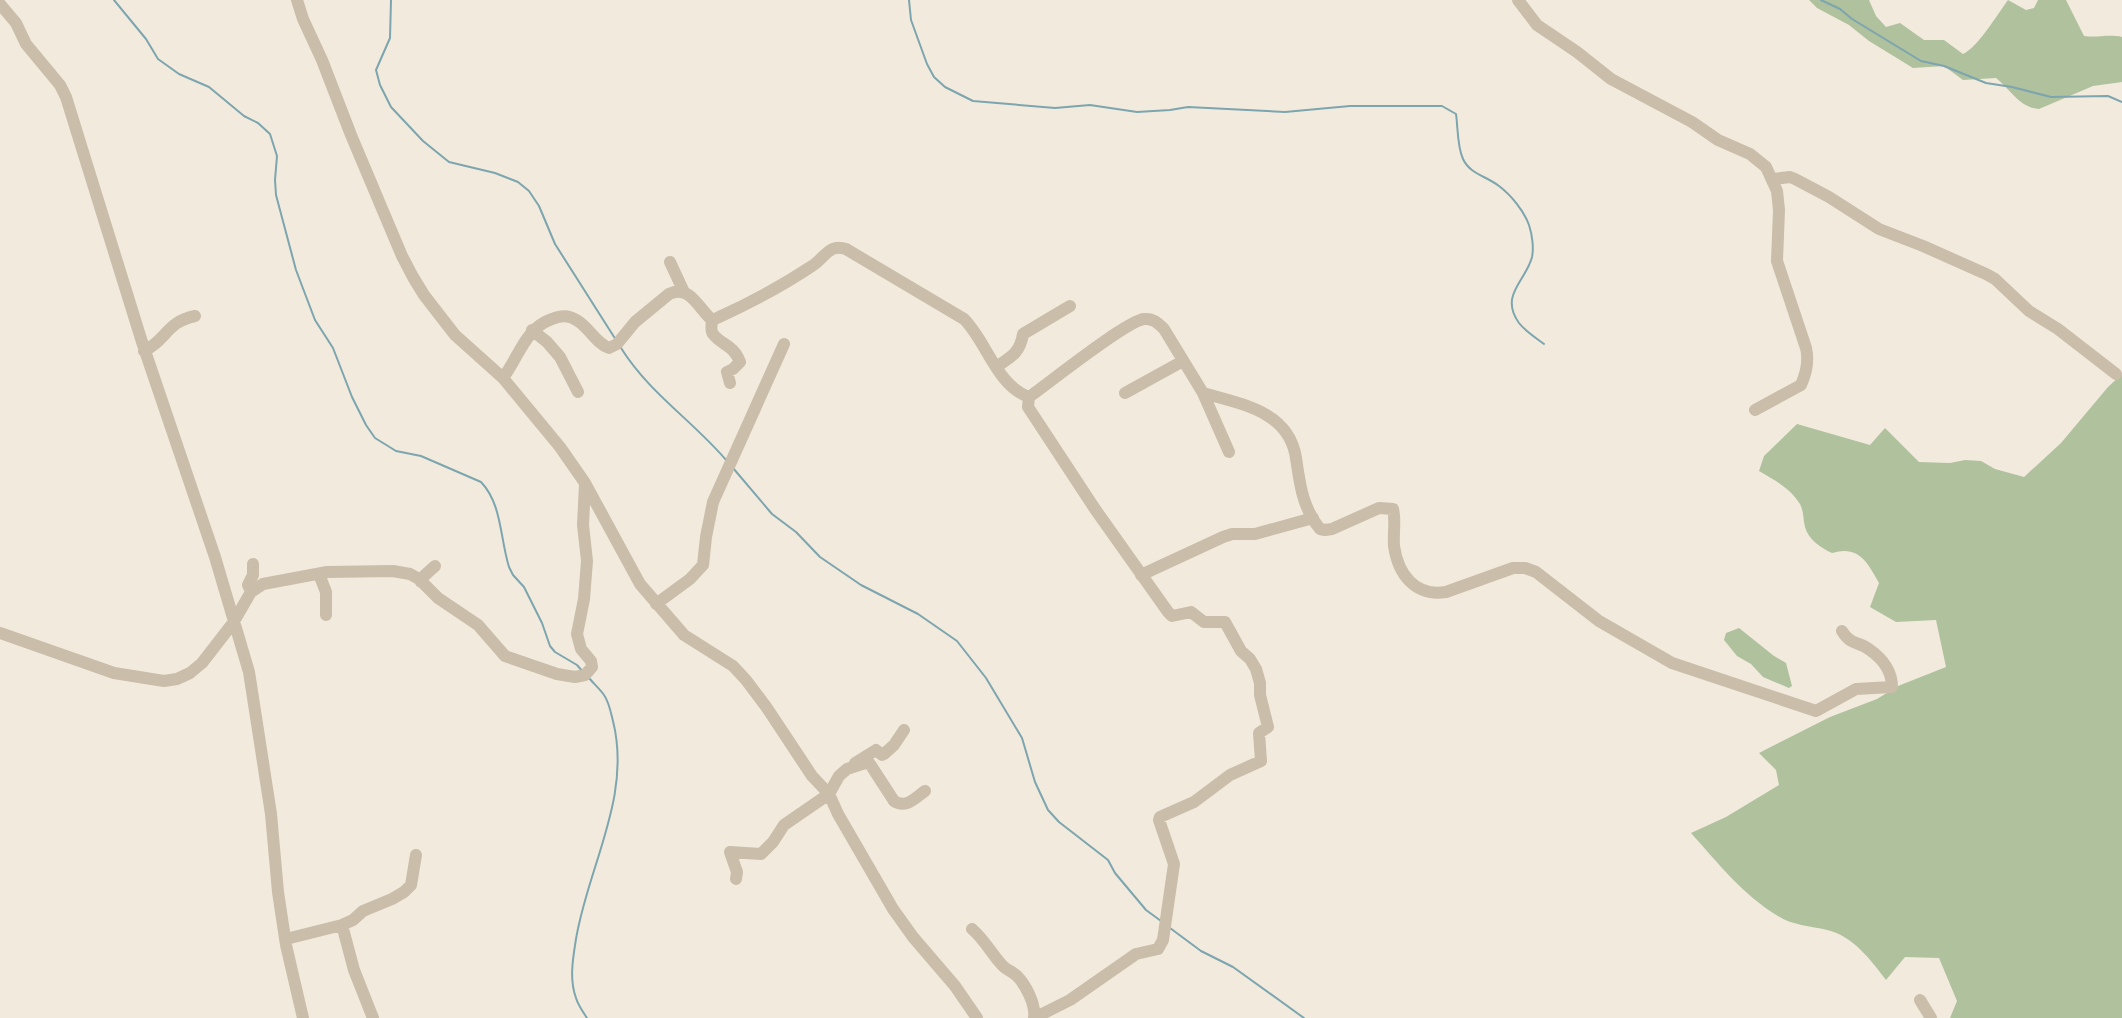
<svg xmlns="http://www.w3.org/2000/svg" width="2122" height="1018" viewBox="0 0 2122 1018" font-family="'PT Sans Narrow',sans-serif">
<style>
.green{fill:#afc19d}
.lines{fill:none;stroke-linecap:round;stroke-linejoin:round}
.stream{stroke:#7ca5af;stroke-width:2}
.minor{stroke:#cabda9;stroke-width:12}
</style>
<rect width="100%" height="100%" fill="#f2ebdd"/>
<!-- green -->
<path class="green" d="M1809,0H1869L1876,16L1886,27L1900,23L1924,40H1944L1963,54C1978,47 1997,15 2008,0L2026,10L2034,8L2038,0H2066L2084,36C2096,38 2109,34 2122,37V82L2093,86L2039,109C2020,108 2010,89 1996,78L1963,80L1944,66L1913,68L1869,41L1849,25L1817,8Z
M2122,374V1018H1950L1957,1001L1939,958L1905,957L1886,980C1870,959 1853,936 1827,930C1811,926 1791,925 1778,916C1743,895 1718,863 1691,833L1726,817L1779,785L1776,770L1759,753L1830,717L1877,699L1898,686L1946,667L1936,620L1896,622L1870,607L1879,583C1867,561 1858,545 1832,553C1821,548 1808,539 1805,527C1803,519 1804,512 1800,504C1790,488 1776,481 1759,471L1764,456L1797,424L1870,445L1885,428L1919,462L1950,463L1965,460L1981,461L1995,469L2024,477L2061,443L2108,387Z
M1739,628L1774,656L1786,663L1792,686L1789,688L1763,677L1751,664L1737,656L1724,640L1726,633Z"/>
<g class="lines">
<!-- stream -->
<path class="stream" d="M114,0L146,39L158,59L179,74L209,87L244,116L258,123L270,134L277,156L275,180L276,195L296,270L315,320L333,348L352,397L366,425L375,438L396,451L421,456L481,482C502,504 500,538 509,567L513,575L524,587L542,623L550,646L555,652L577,665L583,672
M391,0L390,38L376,70L380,85L391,107L423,141L449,162L495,173L518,182L529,191L539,206L555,244L616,340
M909,0L911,20L927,64L934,77L945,87L973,101L1055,108L1090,105L1137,112L1170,110L1188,107L1285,112L1350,106H1442L1456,114C1458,127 1457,146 1463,159C1470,174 1486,176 1499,186C1511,195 1524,211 1529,225C1532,234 1534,248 1532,257C1526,281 1499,295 1519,323C1525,331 1536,338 1544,344
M1821,0L1840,9L1852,19L1921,61L1944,66L1986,83L2012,87L2051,97L2108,96L2122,102
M621,348C650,394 692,420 727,461
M733,468L772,514L796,532L820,557L861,585L918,614L957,641L986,678L1022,738L1035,782L1048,810L1059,822L1108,860L1115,873L1146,910L1161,921
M1170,928L1201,951L1233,967L1304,1018
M587,1018C583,1012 578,1005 576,998C569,979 573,958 576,939C588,866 632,797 613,721C611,713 609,702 604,695C600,689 594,684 589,678"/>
<!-- minor -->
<path class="minor" d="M297,0L303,19L322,60L351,135L402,256L413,277L424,295L455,335L503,378L560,447L585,483L640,584L684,635L733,666L746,680L767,708L812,776L829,794L838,814L893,909L913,937L955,986L977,1018
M1518,0L1537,25L1577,52L1611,79L1692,122L1718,140L1750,154L1766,167L1777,191L1779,210L1777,261L1806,348C1809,361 1806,374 1801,385L1755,410
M0,4L16,23L26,44L60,85L66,97L142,342L215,557L249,672L271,814L278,892L286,945L303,1018
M1773,179L1790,177L1795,179L1829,197L1879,229L1923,246L1986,274L1995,279L2029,311L2058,329L2116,374
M670,262L683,290
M712,320C712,324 710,330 713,334C721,345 733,344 740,362L733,369L727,372L730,383
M532,330L547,342L560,357L578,392
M144,351C167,340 166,322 195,316
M996,367C1011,357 1020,353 1023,334L1070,306
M503,378C519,357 525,328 552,319C562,315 569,315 578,321C590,329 596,343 609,348L617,344L635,322L669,294C690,284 698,308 712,320L717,318C750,303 782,286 812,266C825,258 829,243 846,249L964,319C987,342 996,385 1029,397L1028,407L1095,509L1168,612L1172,616L1191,612L1204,622H1225L1241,651L1250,659L1256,669L1260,683V695L1268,727L1259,733L1261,761L1230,775L1194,802L1160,817L1159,820L1174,864L1163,940L1158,949L1136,954L1070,1000L1034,1018
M1125,393L1183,361
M1203,393L1229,452
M1029,397C1049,383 1126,321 1144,319C1153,318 1158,323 1164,329L1203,393C1241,404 1289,411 1296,458C1300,484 1302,507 1320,529L1325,530L1332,529L1379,508L1393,509C1396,521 1393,533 1394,546C1398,574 1415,597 1446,592L1513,568H1525L1536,572L1599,621L1672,663L1816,711L1856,689L1892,687C1892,672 1883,659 1870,650C1859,641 1851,646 1842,631
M319,574L326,592V615
M1141,575L1223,537L1232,534H1255L1313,518
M421,582L424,576L435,566
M251,592L248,585L253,575V564
M656,604L690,579L703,565L706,537L713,502L784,344
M0,633L114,673L164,681L177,679L190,673L202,663L233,623L251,592L263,584L327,572L393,571L410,574L419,579L438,598L478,625L505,656L557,674L575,677L585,675L592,667L591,661L581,649L577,634L584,599L587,561L583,525L585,484
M855,763L876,750L882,755L884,754L894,745L904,730
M736,879L737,872L730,852L761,854L773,842L784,825L829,794L839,776L847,769L865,763L870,764L894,801C906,809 915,798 925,791
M342,925L354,970L373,1018
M972,929C984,939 991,953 1002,965C1006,970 1012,971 1017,976C1026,985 1036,1005 1034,1018
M286,939L342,925L353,920L363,911L392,899L404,892L411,885L416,855
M1920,1000L1931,1018"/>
</g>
</svg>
